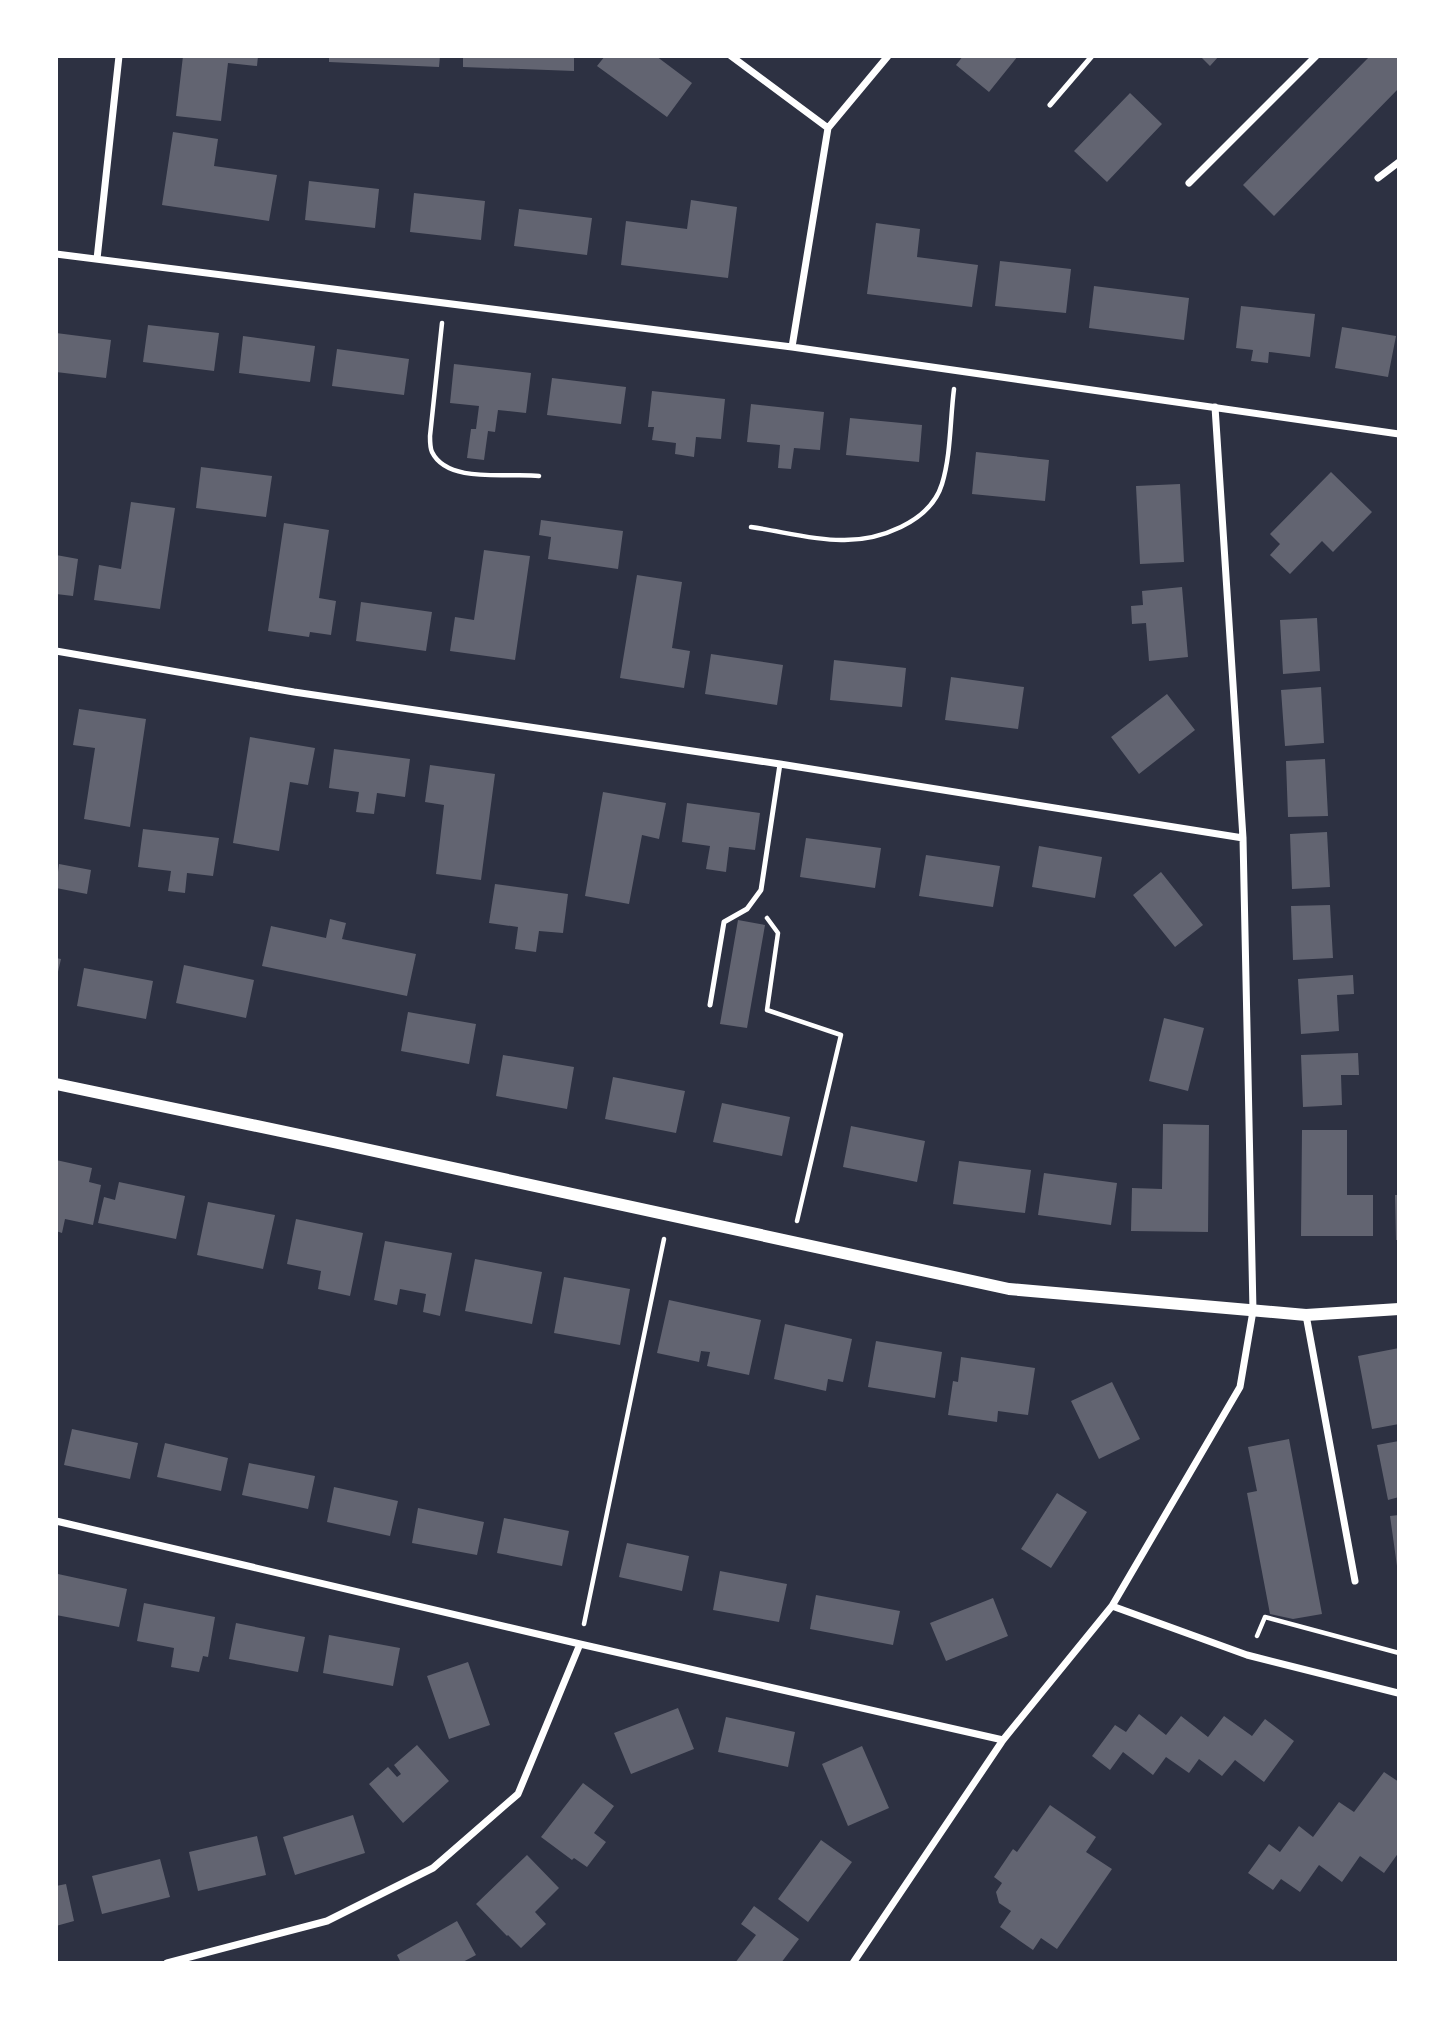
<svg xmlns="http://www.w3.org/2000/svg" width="1455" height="2019" viewBox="0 0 1455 2019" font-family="'Noto Sans',sans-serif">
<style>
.building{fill:#626471}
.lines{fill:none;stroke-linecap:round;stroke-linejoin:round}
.path{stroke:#fff;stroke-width:4.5}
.service{stroke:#fff;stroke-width:5}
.minor{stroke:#fff;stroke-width:7}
.tertiary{stroke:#fff;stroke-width:12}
</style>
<rect width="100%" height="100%" fill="#2d3142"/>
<!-- building -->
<path class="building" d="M183,56H258L257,66L228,63L221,121L176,116Z
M329,56H440L439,67L329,62Z
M463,56H574V71L463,67Z
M605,56H656L692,83L667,117L597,66Z
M963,56H1018L989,92L956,65Z
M1200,56H1219L1210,66Z
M1370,56H1399V88L1274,216L1243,185Z
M1130,93L1162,124L1107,182L1074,151Z
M173,132L218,139L214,166L277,175L269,221L162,205Z
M309,181L379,189L375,228L305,220Z
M414,193L485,201L481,240L410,232Z
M691,200L737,207L728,278L621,265L626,221L687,229Z
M519,209L592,218L587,255L514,246Z
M876,223L920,229L917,257L978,265L972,307L867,294Z
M1000,261L1071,269L1066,313L995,306Z
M1094,286L1189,298L1184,340L1089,328Z
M1241,306L1315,314L1310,357L1269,352L1268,363L1251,361L1253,350L1236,348Z
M148,325L219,333L214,371L143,362Z
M1342,327L1396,336L1388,377L1335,368Z
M56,333L111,340L106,378L56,372Z
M243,336L315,346L310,382L239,373Z
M337,349L409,359L404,395L332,386Z
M454,364L531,373L526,413L498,410L495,432L488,431L484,460L467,458L471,429H476L479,406L450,403Z
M552,378L626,387L621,424L547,415Z
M652,391L725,399L721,439L696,437L694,457L675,454L676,443L652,440L654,427H648Z
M751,404L824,412L820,450L794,448L791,469L778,468L780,445L747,442Z
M850,418L922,425L919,462L846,455Z
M976,452L1049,460L1045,501L972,494Z
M201,467L272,476L266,517L196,508Z
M1331,472L1372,512L1333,552L1322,541L1290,574L1270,555L1280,544L1270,534Z
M1180,484L1184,562L1140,564L1136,486Z
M131,502L175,508L160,609L94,600L99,565L121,569Z
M541,520L623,531L618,569L548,559L551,537L539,535Z
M284,523L329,530L319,598L336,601L331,635L310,632L309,637L268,631Z
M484,550L530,556L515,660L450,651L455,617L474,620Z
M56,555L78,559L73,596L56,594Z
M637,575L682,582L672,648L690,651L684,688L620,678Z
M1182,587L1188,657L1149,661L1146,623L1132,624L1131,606L1143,605L1142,591Z
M361,602L432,612L426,651L356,641Z
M1317,618L1320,671L1283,674L1280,620Z
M711,654L783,665L777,705L705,694Z
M834,660L906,668L902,707L830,700Z
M951,677L1024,687L1018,729L945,720Z
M1321,687L1324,743L1285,746L1281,690Z
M1167,694L1195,730L1139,774L1111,737Z
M79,709L146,719L130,827L84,819L95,748L73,745Z
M250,737L315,748L308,785L290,782L279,851L233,843Z
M334,749L410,759L405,797L377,793L374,814L356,812L359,792L329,788Z
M1325,759L1328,816L1288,817L1286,761Z
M430,765L495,774L481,880L436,874L444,805L425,802Z
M603,792L666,803L659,839L642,835L629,904L585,896Z
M687,803L760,813L755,850L729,847L726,872L706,869L710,846L682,842Z
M143,829L219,838L213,876L187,873L185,893L168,891L171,871L138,867Z
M1327,832L1330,887L1292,889L1290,834Z
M806,838L881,848L875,888L800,877Z
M1039,846L1102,857L1095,898L1032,887Z
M926,855L1000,866L993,907L919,896Z
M59,864L91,870L87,894L56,888Z
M1161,872L1203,925L1175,947L1133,895Z
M495,884L568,894L563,933L539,931L536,952L515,949L518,927L489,923Z
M1330,905L1333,958L1293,960L1291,906Z
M330,919L346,923L342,939L416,954L407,996L262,966L271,926L326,938Z
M738,920L765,925L747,1028L720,1024Z
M56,958L61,959L57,976H56Z
M184,965L254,980L246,1018L176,1003Z
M84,968L153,981L146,1019L77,1006Z
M1353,975L1354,994L1337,995L1339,1031L1301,1034L1298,979Z
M408,1012L476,1024L469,1064L401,1051Z
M1164,1018L1204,1028L1188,1091L1149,1081Z
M1358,1053L1359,1075H1341L1342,1105L1303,1107L1301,1055Z
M503,1055L574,1067L567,1109L496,1096Z
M613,1077L685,1091L676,1133L605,1119Z
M722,1103L790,1117L782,1156L713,1142Z
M1163,1124L1209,1125L1208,1232L1131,1231L1132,1188L1162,1189Z
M851,1126L925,1141L917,1182L843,1167Z
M1302,1130H1347V1195H1373V1236H1301Z
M56,1160L92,1168L89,1182L101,1185L93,1225L65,1219L62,1233L56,1231Z
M959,1161L1031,1170L1025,1213L953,1204Z
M1044,1173L1117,1183L1111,1225L1038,1215Z
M119,1182L185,1196L176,1239L98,1223L104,1197L115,1200Z
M1395,1195H1399V1240H1396Z
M208,1202L275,1215L263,1269L197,1255Z
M296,1219L363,1233L350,1296L318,1289L321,1271L287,1264Z
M385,1241L452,1253L440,1316L423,1312L426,1294L400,1289L397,1305L374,1300Z
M475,1259L542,1272L532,1324L465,1311Z
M564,1277L630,1289L620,1345L554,1333Z
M669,1300L761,1320L749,1375L707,1366L710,1352L701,1351L699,1362L657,1353Z
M785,1324L852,1339L843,1382L828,1379L826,1391L774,1379Z
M876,1341L942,1352L935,1398L868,1387Z
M1399,1348V1424L1372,1429L1358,1356Z
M961,1357L1035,1368L1028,1415L998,1411L997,1422L948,1415L953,1381L958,1382Z
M1112,1382L1140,1439L1099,1459L1071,1401Z
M72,1429L138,1443L130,1479L64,1465Z
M1289,1439L1322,1614L1293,1619L1270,1614L1247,1493L1257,1491L1248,1447Z
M1399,1441V1497L1388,1500L1377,1445Z
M165,1443L228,1458L221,1491L157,1477Z
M249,1463L315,1476L308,1509L242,1495Z
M334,1487L398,1501L390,1536L327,1522Z
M1057,1493L1087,1512L1051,1568L1021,1549Z
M418,1508L484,1522L477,1555L412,1543Z
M1399,1515V1566H1397L1390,1516Z
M504,1518L569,1531L562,1566L497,1553Z
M627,1543L689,1556L682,1591L619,1577Z
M720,1571L787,1584L779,1622L713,1610Z
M58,1574L127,1589L119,1627L56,1615Z
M816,1595L900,1611L893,1645L810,1629Z
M993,1598L1008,1636L946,1661L930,1623Z
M144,1603L215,1617L208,1657L203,1656L199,1672L171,1667L174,1648L137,1641Z
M236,1623L305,1637L298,1672L229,1659Z
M329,1635L400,1648L393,1686L323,1673Z
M468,1662L490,1725L449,1739L427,1676Z
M678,1708L694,1749L631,1774L614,1733Z
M1139,1714L1166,1735L1181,1716L1208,1737L1224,1716L1252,1736L1265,1719L1294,1741L1264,1782L1235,1760L1222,1776L1199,1759L1189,1773L1166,1757L1153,1775L1123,1752L1110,1770L1092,1756L1115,1725L1126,1732Z
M726,1717L795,1732L788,1767L718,1752Z
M417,1745L449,1781L403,1823L369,1784L388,1767L397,1777L401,1774L394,1765Z
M862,1746L889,1808L848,1826L822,1764Z
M1384,1772L1399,1782V1852L1384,1873L1360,1856L1342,1882L1319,1865L1300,1892L1281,1879L1273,1890L1248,1873L1269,1844L1280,1852L1299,1826L1313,1837L1339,1802L1354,1812Z
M583,1783L614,1806L594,1833L606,1842L587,1867L574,1858L572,1860L541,1837Z
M1050,1805L1096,1837L1086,1852L1112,1869L1057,1949L1041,1938L1033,1950L1000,1927L1011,1911L999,1903L996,1892L1002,1883L994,1877L1013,1849L1017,1852Z
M353,1815L365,1853L295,1875L283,1837Z
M257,1836L266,1875L198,1891L189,1852Z
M821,1840L852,1862L808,1922L778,1899Z
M527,1855L559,1888L535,1912L546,1924L521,1948L508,1935L507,1936L476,1904Z
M160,1859L170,1897L102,1914L92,1876Z
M66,1884L74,1921L56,1926V1886Z
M754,1906L799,1939L781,1963H735L756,1935L741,1924Z
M457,1921L476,1955L461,1963H401L397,1955Z"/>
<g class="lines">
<!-- path -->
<path class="path" d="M442,323L430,436C430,441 430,448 432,452C448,485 511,472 539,476
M751,527C780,531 812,540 841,540C878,541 930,523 942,484C951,455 950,420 954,389
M767,918L778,933L767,1010L841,1035L797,1221
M584,1624L664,1239
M1257,1636L1265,1617L1399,1653"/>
<!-- service -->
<path class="service" d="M1050,105L1092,56
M710,1005L724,922L747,909L761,890L780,764"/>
<!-- minor -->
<path class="minor" d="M731,56L828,128L792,347
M828,128L888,56
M1378,178L1399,162
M1189,183L1316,56
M56,254L792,347L1399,434
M97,259L119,56
M56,651L294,692L780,764L1243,838
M1306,1315L1355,1581
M56,1521L580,1644L1003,1740
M1112,1606L1247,1655L1398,1693
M167,1963L327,1921L433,1868L518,1794L580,1644
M853,1963L1003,1740L1112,1606L1240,1387L1253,1311L1243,838L1215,407"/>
<!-- tertiary -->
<path class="tertiary" d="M56,1084L333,1142L1009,1289L1306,1315L1399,1309"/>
</g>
<!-- border -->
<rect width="1455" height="2019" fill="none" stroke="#ffffff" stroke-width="116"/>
</svg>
